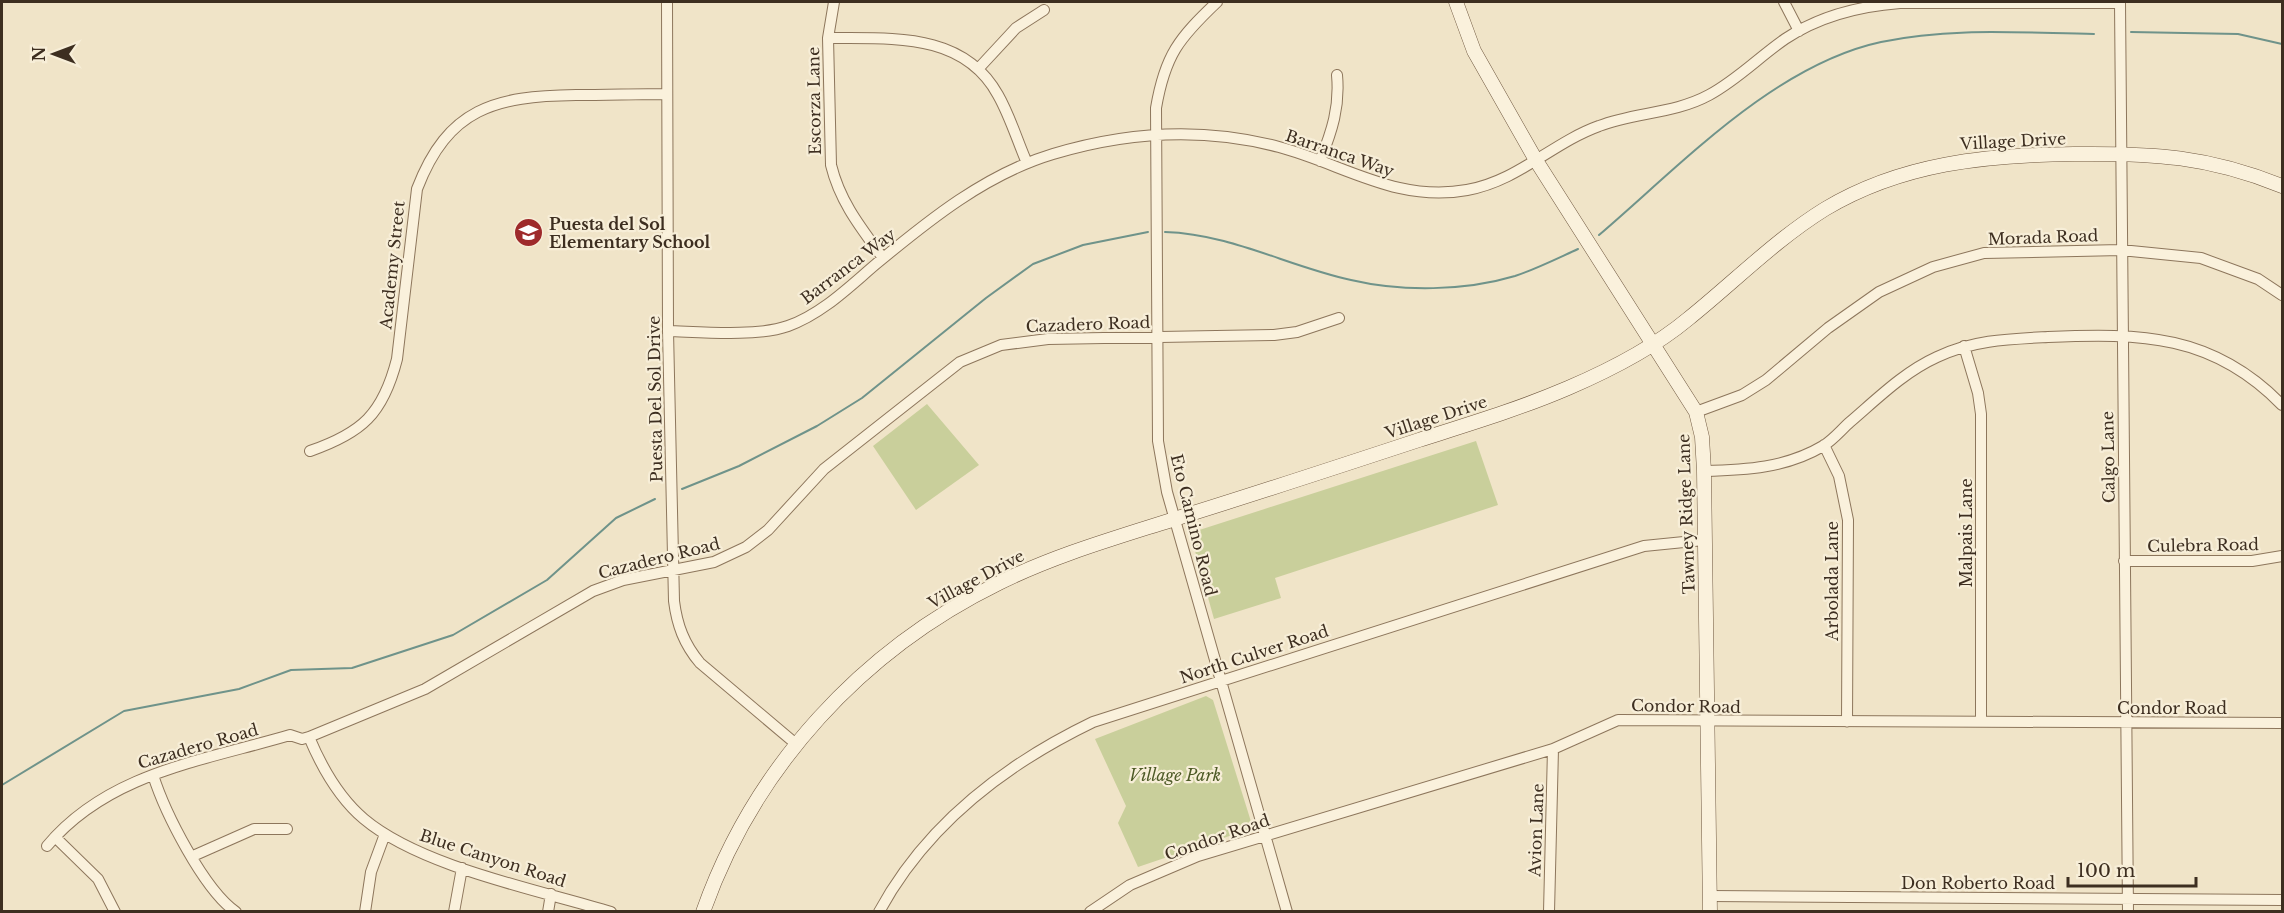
<svg xmlns="http://www.w3.org/2000/svg" width="2284" height="913" viewBox="0 0 2284 913" font-family="'Libre Baskerville',serif">
<style>
.green{fill:#c9cf9b}
.lines{fill:none;stroke-linecap:round;stroke-linejoin:round}
.stream{stroke:#6f938a;stroke-width:2}
.street-casing{stroke:#8d765c;stroke-width:12}
.secondary-casing{stroke:#6f573f;stroke-width:15}
.street{stroke:#faf1dc;stroke-width:10}
.secondary{stroke:#faf1dc;stroke-width:14}
.labels{text-anchor:middle;dominant-baseline:central;stroke-width:4.5;stroke-linejoin:round;paint-order:stroke}
.street-label{font-size:16px;fill:#3d2e20;stroke:#f7eed8}
.poi-label{font-size:16px;font-weight:bold;fill:#3d2e20;stroke:#f7eed8;text-anchor:start}
.park-label{font-size:16px;font-style:italic;fill:#4d5a26;stroke:#f7eed8}
</style>
<rect width="100%" height="100%" fill="#f0e4c8"/>
<!-- green -->
<path class="green" d="M927,404L979,465L916,510L873,446Z
M1476,441L1498,505L1275,578L1281,598L1214,619L1190,533Z
M1206,696L1213,700L1253,828L1138,867L1118,823L1126,806L1095,739Z"/>
<g class="lines">
<!-- stream -->
<path class="stream" d="M2131,32L2238,34L2282,44
M1165,232C1231,234 1287,266 1351,280C1402,292 1465,291 1515,276C1536,269 1558,258 1578,249
M1599,235C1680,166 1774,65 1881,42C1950,27 2023,33 2094,34
M682,489L739,466L817,426L862,398L986,298L1033,264L1083,245L1148,232
M2,785L124,711L239,689L291,670L352,668L453,635L547,580L616,518L655,499"/>
<defs>
<path id="street" d="M667,2L668,331L674,601C677,625 684,644 700,663L796,744
M834,2L828,38L831,165C840,202 861,228 883,258
M1217,2C1179,38 1165,55 1156,108L1158,441L1167,492L1287,912
M1784,2L1799,31
M828,38C890,39 963,31 998,95C1010,116 1017,140 1027,163
M978,69L1016,28L1044,10
M1320,161C1332,131 1340,107 1337,75
M668,331C701,332 757,337 788,326C822,314 850,286 876,264C929,220 986,174 1053,154C1126,132 1204,127 1279,147C1343,164 1397,203 1467,190C1518,181 1552,143 1599,126C1635,112 1674,114 1709,95C1737,80 1759,57 1785,39C1818,17 1860,6 1900,3H2120L2128,912
M1964,346L1978,393L1981,414V722
M1696,412L1742,395L1766,380L1828,328L1879,292L1933,267L1984,253L2121,250L2201,258L2258,279L2282,295
M1824,445L1839,476L1848,520L1847,722
M310,451C362,433 383,414 397,359L417,189C448,108 495,96 576,95C606,95 637,94 667,94
M1704,471C1746,470 1786,468 1823,446C1833,440 1841,430 1850,422C1878,398 1904,372 1937,357C1973,340 2009,339 2048,337C2141,333 2213,334 2282,405
M2124,561H2252L2282,556
M309,737C322,768 339,798 364,819C421,867 539,890 611,912
M153,775C165,813 204,890 236,912
M55,837L98,879L115,912
M47,846C108,773 202,761 290,735L302,739L309,737L425,689L593,591L623,580L714,562L746,547L768,530L824,469L960,362L1001,345L1048,339L1274,335L1297,332L1339,318
M193,856L254,829H287
M1710,896L2282,900
M365,912L371,872L385,834
M454,912L462,868
M548,912L551,894
M879,912C926,825 1006,764 1093,722L1644,546L1704,540
M1090,912L1130,885L1198,856L1553,749L1618,720L2282,723
M1549,912L1553,749"/>
<path id="secondary" d="M1456,2L1474,51L1537,162L1696,412L1702,437L1704,471L1710,912
M703,912C754,767 862,650 999,583C1059,553 1126,535 1190,514C1267,490 1343,465 1419,440C1469,424 1519,409 1568,388C1610,370 1652,349 1688,319C1733,283 1775,240 1825,209C1902,163 1986,155 2074,154C2153,153 2208,156 2282,186"/>
</defs>
<!-- street casing -->
<use href="#street" class="street-casing"/>
<!-- secondary casing -->
<use href="#secondary" class="secondary-casing"/>
<!-- street -->
<use href="#street" class="street"/>
<!-- secondary -->
<use href="#secondary" class="secondary"/>
</g>
<!-- icons -->
<defs>
<symbol id="school-disc" viewBox="-11 -11 22 22"><circle r="9.5" fill="#9e2a2b" stroke="#f7eed8"/><path d="M0-5L7-2L0 1L-7-2ZM-4 1L0 2.5L4 1V4Q0 6-4 4Z" fill="#fff"/></symbol>
</defs>
<g fill-rule="evenodd">
<use href="#school-disc" x="512" y="216" width="33" height="33"/>
</g>
<g class="labels">
<!-- street labels -->
<g class="street-label">
<text transform="translate(814 101) rotate(-91)">Escorza Lane</text>
<text transform="translate(2013 141) rotate(-3)">Village Drive</text>
<text transform="translate(1340 153) rotate(19)">Barranca Way</text>
<text transform="translate(2043 237) rotate(-2)">Morada Road</text>
<text transform="translate(392 265) rotate(-84)">Academy Street</text>
<text transform="translate(848 266) rotate(-37)">Barranca Way</text>
<text transform="translate(1088 324) rotate(-2)">Cazadero Road</text>
<text transform="translate(655 399) rotate(-91)">Puesta Del Sol Drive</text>
<text transform="translate(1436 417) rotate(-18)">Village Drive</text>
<text transform="translate(2108 457) rotate(-91)">Calgo Lane</text>
<text transform="translate(1686 514) rotate(-92)">Tawney Ridge Lane</text>
<text transform="translate(1194 525) rotate(76)">Eto Camino Road</text>
<text transform="translate(1966 533) rotate(-90)">Malpais Lane</text>
<text transform="translate(2203 545) rotate(-1)">Culebra Road</text>
<text transform="translate(659 558) rotate(-14)">Cazadero Road</text>
<text transform="translate(976 579) rotate(-28)">Village Drive</text>
<text transform="translate(1832 581) rotate(-90)">Arbolada Lane</text>
<text transform="translate(1254 654) rotate(-18)">North Culver Road</text>
<text transform="translate(1686 706) rotate(1)">Condor Road</text>
<text x="2172" y="708">Condor Road</text>
<text transform="translate(198 746) rotate(-16)">Cazadero Road</text>
<text transform="translate(1536 830) rotate(-88)">Avion Lane</text>
<text transform="translate(1217 837) rotate(-19)">Condor Road</text>
<text transform="translate(493 858) rotate(18)">Blue Canyon Road</text>
<text x="1978" y="883">Don Roberto Road</text>
</g>
<!-- poi labels -->
<g class="poi-label">
<text x="549" y="224">Puesta del Sol<tspan x="549" dy="18">Elementary School</tspan></text>
</g>
<!-- park labels -->
<g class="park-label">
<text x="1175" y="775">Village Park</text>
</g>
</g>
<!-- border -->
<rect width="2284" height="913" fill="none" stroke="#3d2e20" stroke-width="6"/>
<!-- north arrow -->
<g transform="translate(54 54) rotate(270)" stroke="#f7eed8" stroke-width="4.5" paint-order="stroke">
<path d="M0-4.5L10 22L0 15L-10 22Z" fill="#3d2e20"/>
<text y="-9" font-size="16" font-weight="bold" text-anchor="middle" fill="#3d2e20">N</text>
</g>
<!-- scale -->
<path d="M2068 877v9h128v-9" fill="none" stroke="#3d2e20" stroke-width="3"/>
<text x="2077" y="877" font-size="18" fill="#3d2e20" stroke="#f7eed8" stroke-width="4.5" paint-order="stroke">100 m</text>
</svg>
